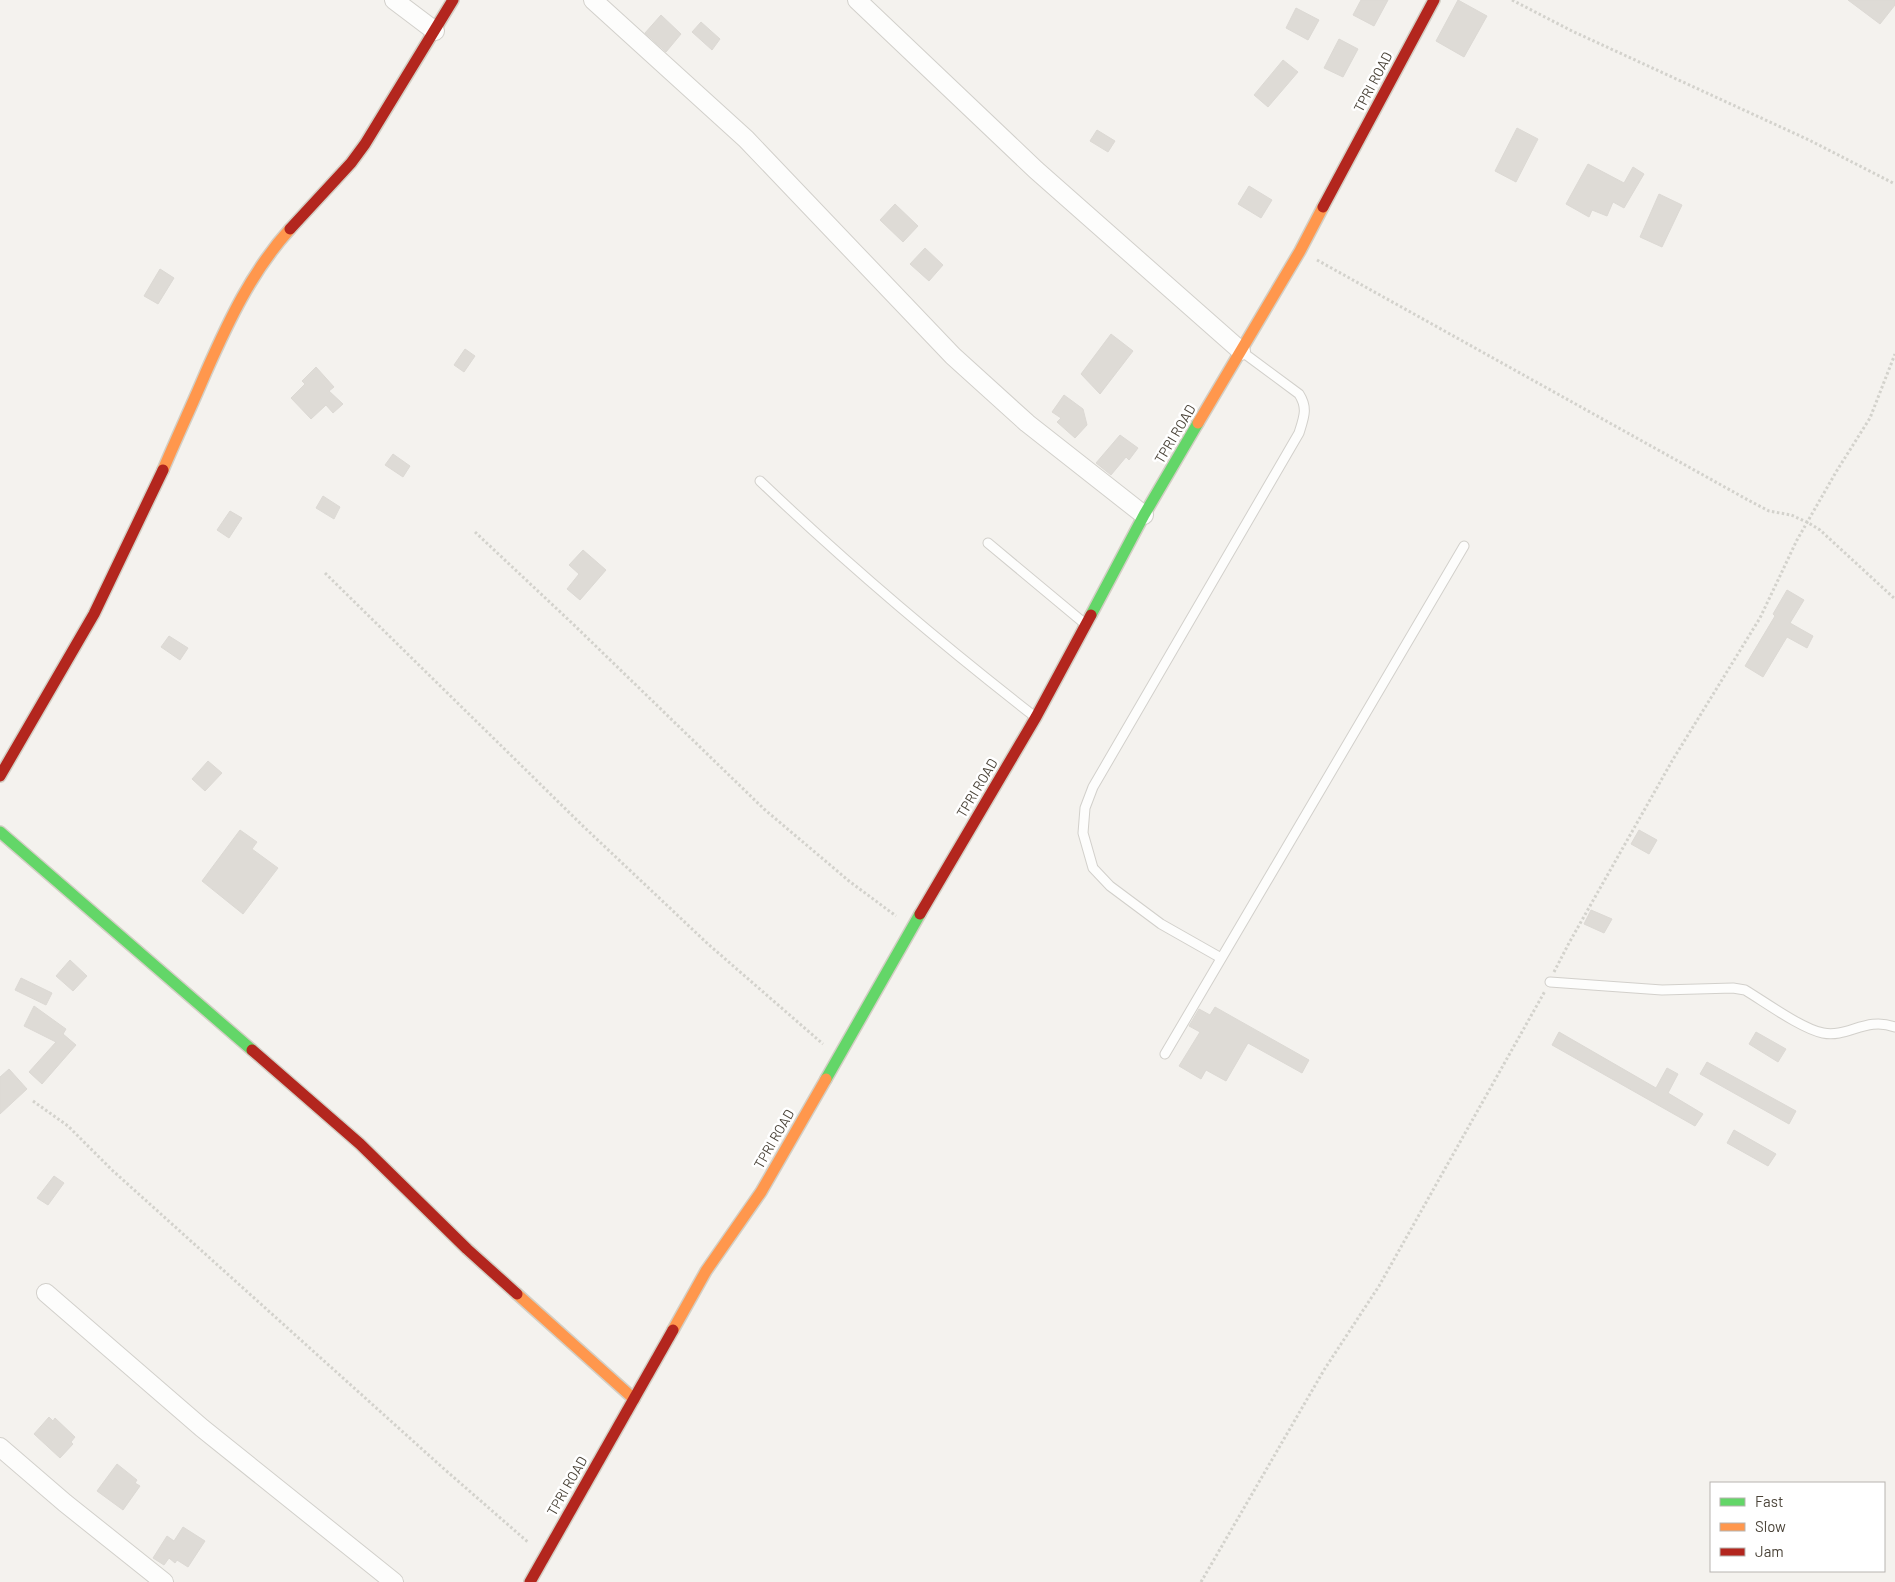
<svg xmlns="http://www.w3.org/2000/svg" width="1895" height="1582" font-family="Barlow,sans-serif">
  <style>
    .building { fill: #dedbd6; stroke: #dcd9d4 }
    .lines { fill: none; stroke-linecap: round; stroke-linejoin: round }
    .lane-casing { stroke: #d2d0cb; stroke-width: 11 }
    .street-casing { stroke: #d2d0cb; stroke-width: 20 }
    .fast-casing { stroke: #d3cfc5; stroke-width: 14 }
    .slow-casing { stroke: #d3cfc5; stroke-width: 14 }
    .jam-casing { stroke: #d3cfc5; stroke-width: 14 }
    .path { stroke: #d3d2cc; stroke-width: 3; stroke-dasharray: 2.5 2.5; stroke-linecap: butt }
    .lane { stroke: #fdfdfc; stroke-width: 9 }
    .street { stroke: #fdfdfc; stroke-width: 18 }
    .fast { stroke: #63d668; stroke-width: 11 }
    .slow { stroke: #ff974d; stroke-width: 11 }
    .jam { stroke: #b3261e; stroke-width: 11 }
    .labels { text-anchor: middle; stroke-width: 5; stroke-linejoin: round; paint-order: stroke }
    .street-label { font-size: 14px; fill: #4b4439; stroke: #fff }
  </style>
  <rect width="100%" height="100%" fill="#f4f2ee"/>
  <!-- building -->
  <g class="building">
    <path d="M1361,0H1388L1374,26L1353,15Z"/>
    <path d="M1458,0L1487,16L1464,57L1436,41Z"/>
    <path d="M1848,0H1895V5L1880,24Z"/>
    <path d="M1296,8L1319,20L1308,40L1286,28Z"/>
    <path d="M661,15L681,34L666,52L645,33Z"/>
    <path d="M701,22L720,39L712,50L692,32Z"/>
    <path d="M1339,39L1358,49L1343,77L1324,68Z"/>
    <path d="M1283,60L1298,72L1268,107L1254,95Z"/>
    <path d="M1517,128L1538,139L1516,182L1495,171Z"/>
    <path d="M1097,130L1115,141L1108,152L1090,141Z"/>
    <path d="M1588,164L1624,183L1633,167L1644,174L1624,208L1613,202L1607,216L1592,210L1589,217L1566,204Z"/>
    <path d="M1249,186L1272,200L1261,218L1238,204Z"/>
    <path d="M1659,194L1682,205L1662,247L1640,237Z"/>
    <path d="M895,204L918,226L903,242L880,220Z"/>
    <path d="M925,248L943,265L929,281L910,264Z"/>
    <path d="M160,269L174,278L158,304L144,296Z"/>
    <path d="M1111,334L1133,351L1100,394L1081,374Z"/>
    <path d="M465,349L475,356L464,372L454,365Z"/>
    <path d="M316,367L334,387L329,391L343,404L333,413L326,405L311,419L291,398L305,384L302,381Z"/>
    <path d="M1064,395L1083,409L1087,425L1075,438L1057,422L1061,418L1052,412Z"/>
    <path d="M1120,435L1138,448L1129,460L1126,457L1111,475L1096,463Z"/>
    <path d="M393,454L410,466L403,477L385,465Z"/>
    <path d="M323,496L340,507L334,519L316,508Z"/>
    <path d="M230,511L242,518L229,538L217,530Z"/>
    <path d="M583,550L606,570L580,600L567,589L579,574L569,565Z"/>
    <path d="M1787,590L1804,600L1790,623L1813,636L1807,648L1787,637L1763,677L1745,666L1775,616L1773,614Z"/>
    <path d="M169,636L188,648L180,660L161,647Z"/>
    <path d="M208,761L222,773L205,791L192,779Z"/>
    <path d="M240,830L257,842L252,849L278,868L243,914L202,881Z"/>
    <path d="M1639,830L1657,840L1649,854L1631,844Z"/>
    <path d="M1591,910L1612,919L1604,933L1584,924Z"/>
    <path d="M70,960L87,976L73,991L56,976Z"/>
    <path d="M21,978L52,993L46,1005L15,990Z"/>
    <path d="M34,1006L66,1029L63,1034L76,1045L42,1084L29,1072L56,1042L24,1026Z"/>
    <path d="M1215,1007L1309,1060L1302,1073L1248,1043L1226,1081L1206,1070L1201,1079L1179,1066L1200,1032L1189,1026L1199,1009L1210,1015Z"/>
    <path d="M1559,1032L1656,1088L1667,1068L1678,1074L1668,1093L1703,1114L1695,1126L1552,1045Z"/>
    <path d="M1756,1032L1786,1049L1778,1062L1749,1044Z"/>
    <path d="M1707,1062L1796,1111L1789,1124L1700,1074Z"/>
    <path d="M9,1069L27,1089L0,1114V1077Z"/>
    <path d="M1734,1130L1776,1154L1768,1166L1727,1143Z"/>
    <path d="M54,1176L64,1183L48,1205L37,1198Z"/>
    <path d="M49,1417L53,1421L55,1418L75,1437L71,1442L73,1444L60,1458L34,1434Z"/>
    <path d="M117,1464L137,1480L135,1483L140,1486L123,1510L97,1491Z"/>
    <path d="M183,1527L205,1541L188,1567L177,1560L175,1563L169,1558L164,1565L153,1558L167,1536L174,1541Z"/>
  </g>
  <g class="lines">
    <defs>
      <g id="lane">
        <path d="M760,481C847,564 939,642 1034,716"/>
        <path d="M988,543L1084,623"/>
        <path d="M1221,958L1161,924L1110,886L1093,868L1083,833L1085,808L1093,787L1299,433C1304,417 1308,408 1299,394L1241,351"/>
        <path d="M1550,982L1662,990L1733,988L1745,990C1765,1002 1802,1029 1823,1033C1848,1038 1866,1016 1895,1027"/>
        <path d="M1165,1054L1464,546"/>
      </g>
      <g id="street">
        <path d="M394,0L435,31"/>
        <path d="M593,0L746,139L953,356L1027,423L1144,515"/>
        <path d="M857,0L1036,170L1241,351"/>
        <path d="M46,1293L202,1428L394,1582"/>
        <path d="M0,1447L65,1503L164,1582"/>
      </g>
      <g id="fast">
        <path d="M1091,615L1144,515L1198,423"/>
        <path d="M0,832L252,1050"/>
        <path d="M826,1079L920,914"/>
      </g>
      <g id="slow">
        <path d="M1198,423L1300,251L1323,207"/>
        <path d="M163,470C177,437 192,405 206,372C229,320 252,271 290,229"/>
        <path d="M517,1294L634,1399"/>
        <path d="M673,1330L706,1271L761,1192L826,1079"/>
      </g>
      <g id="jam">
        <path d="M1323,207L1434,0"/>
        <path d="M290,229L351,163L365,144L453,0"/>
        <path d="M0,776L94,614L163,470"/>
        <path d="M920,914L1036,717L1091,615"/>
        <path d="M252,1050L360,1144L467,1249L517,1294"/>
        <path d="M530,1582L673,1330"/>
      </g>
    </defs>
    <!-- lane casing -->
    <use href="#lane" class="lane-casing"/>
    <!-- street casing -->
    <use href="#street" class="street-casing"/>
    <!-- fast casing -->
    <use href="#fast" class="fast-casing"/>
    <!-- slow casing -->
    <use href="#slow" class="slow-casing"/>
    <!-- jam casing -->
    <use href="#jam" class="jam-casing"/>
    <!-- path -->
    <g class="path">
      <path d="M1512,0L1572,31L1809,140L1895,184"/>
      <path d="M1317,260L1748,500L1769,511L1791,515L1807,522L1820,530L1895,599"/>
      <path d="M475,532L573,624L764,809L849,881L896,916"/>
      <path d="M325,573L584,827L708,944L823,1044"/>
      <path d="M1554,972L1569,943L1672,761L1760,618L1797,540L1836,472L1870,418L1895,354"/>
      <path d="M33,1101L68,1126L112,1170L443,1468L529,1543"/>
      <path d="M1201,1582L1324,1370L1379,1286L1545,991"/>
    </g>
    <!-- lane -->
    <use href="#lane" class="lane"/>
    <!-- street -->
    <use href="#street" class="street"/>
    <!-- fast -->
    <use href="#fast" class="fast"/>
    <!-- slow -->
    <use href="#slow" class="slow"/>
    <!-- jam -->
    <use href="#jam" class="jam"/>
  </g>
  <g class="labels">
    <!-- street labels -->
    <g class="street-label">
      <text transform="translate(1373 82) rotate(-62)" y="5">TPRI ROAD</text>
      <text transform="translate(1175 434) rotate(-59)" y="5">TPRI ROAD</text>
      <text transform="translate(977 788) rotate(-59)" y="5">TPRI ROAD</text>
      <text transform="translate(774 1139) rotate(-60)" y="5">TPRI ROAD</text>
      <text transform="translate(567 1486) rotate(-60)" y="5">TPRI ROAD</text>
    </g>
  </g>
  <!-- legend -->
  <rect x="1710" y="1482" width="175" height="90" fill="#ffffff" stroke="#b7b4b0"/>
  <rect x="1720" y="1498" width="25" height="8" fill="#63d668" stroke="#b7b4b0"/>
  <text x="1755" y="1507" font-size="15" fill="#4b4439">Fast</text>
  <rect x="1720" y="1523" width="25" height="8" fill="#ff974d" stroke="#b7b4b0"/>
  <text x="1755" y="1532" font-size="15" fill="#4b4439">Slow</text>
  <rect x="1720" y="1548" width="25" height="8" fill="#b3261e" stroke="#b7b4b0"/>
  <text x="1755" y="1557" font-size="15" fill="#4b4439">Jam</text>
</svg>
